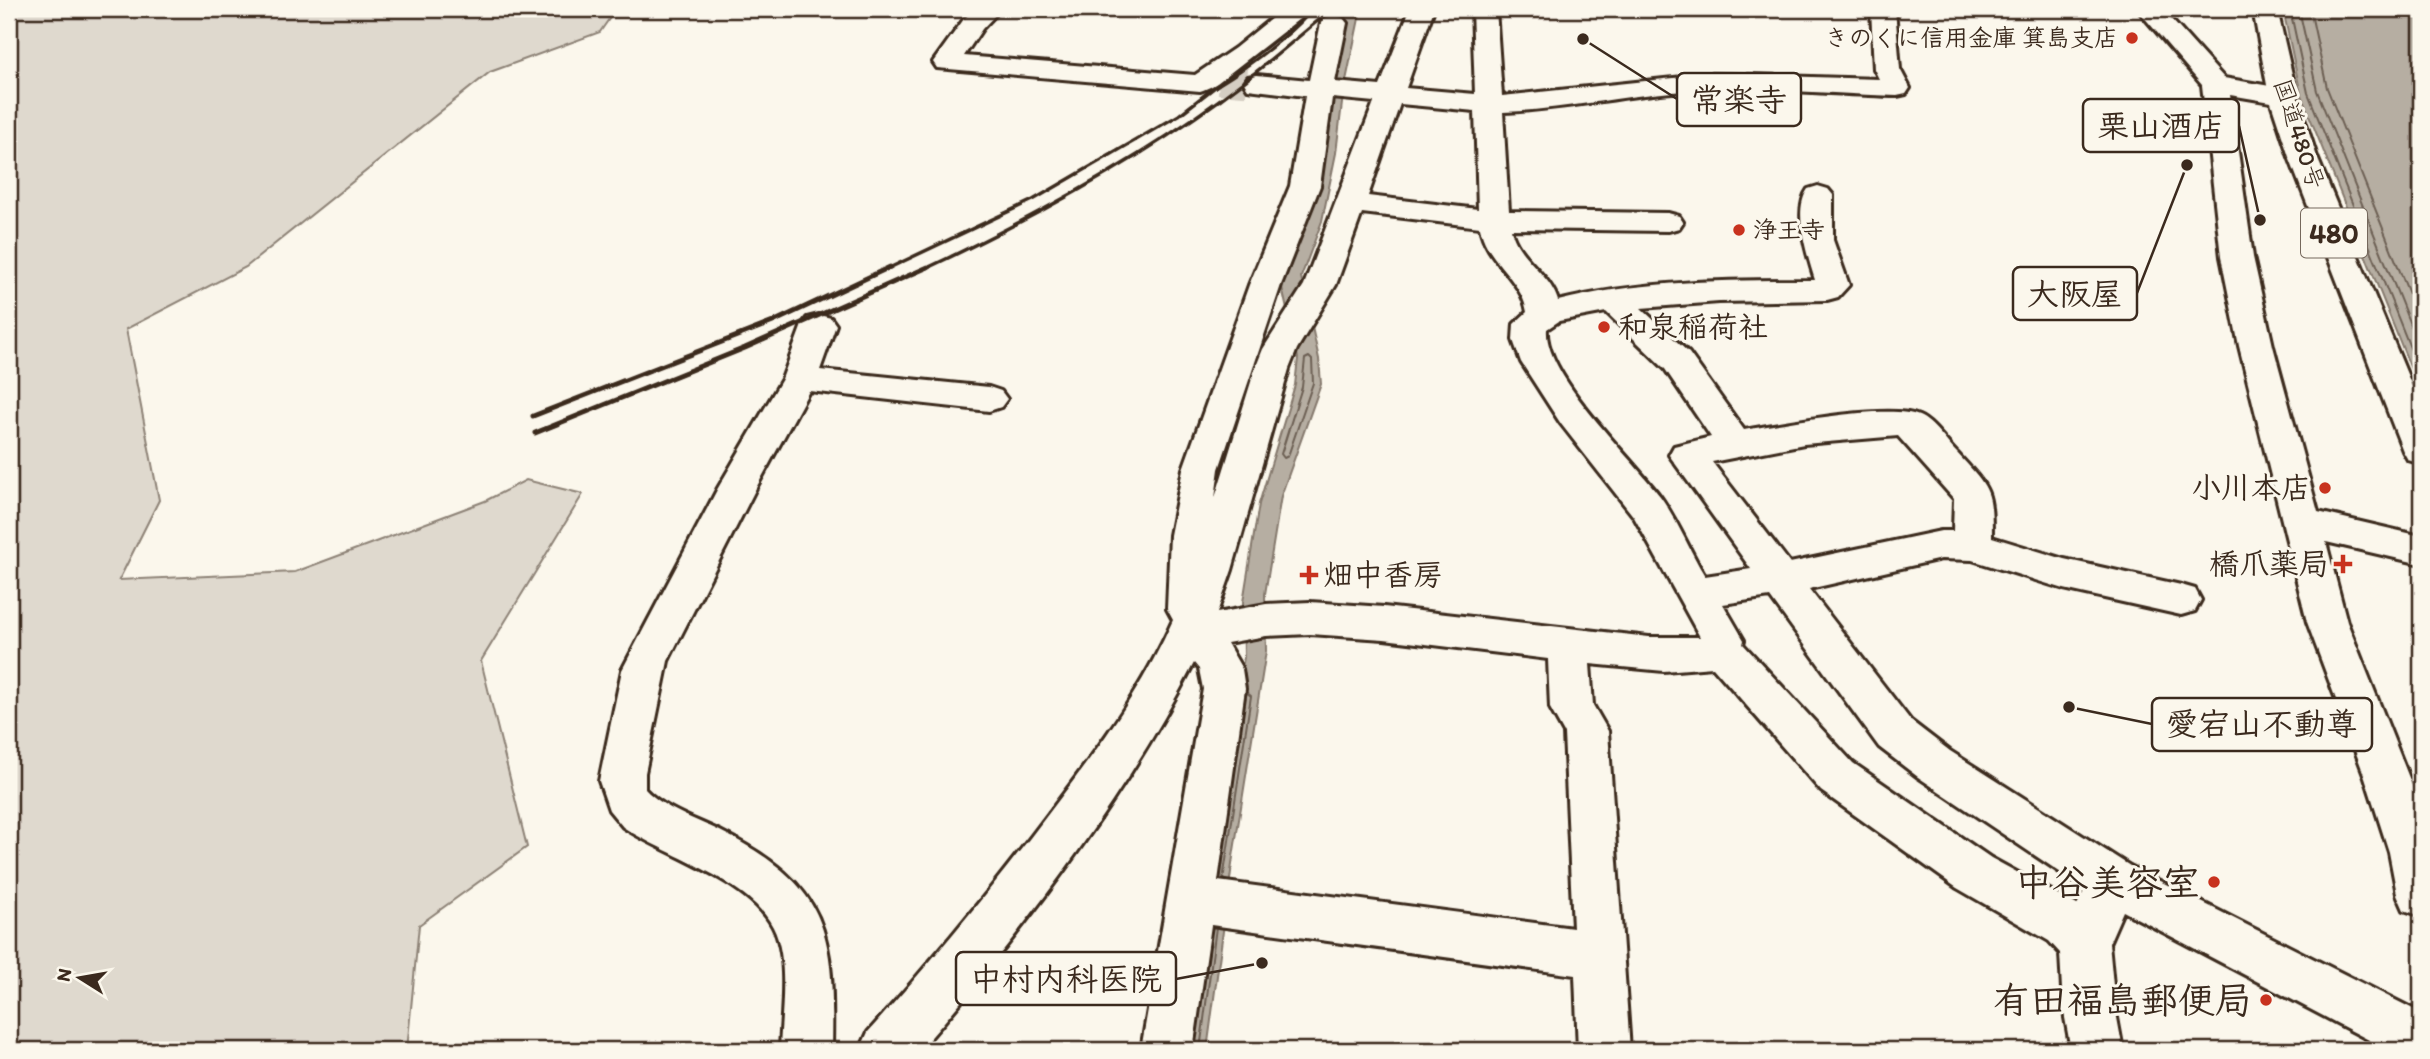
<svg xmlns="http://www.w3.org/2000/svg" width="2430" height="1059" font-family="Itim,'Klee One',sans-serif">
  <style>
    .green { fill: #dfd9ce; stroke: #8d8276; stroke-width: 2 }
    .water { fill: #b6aea2; stroke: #85796d; stroke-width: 2 }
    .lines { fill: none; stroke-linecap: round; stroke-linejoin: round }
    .shore { stroke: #6c5f53; stroke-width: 2 }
    .minor-tunnel { stroke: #d5cec3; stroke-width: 28; stroke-dasharray: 28 14; stroke-linecap: butt }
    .minor-casing { stroke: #3b2a1e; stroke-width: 6 }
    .highway-casing { stroke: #3b2a1e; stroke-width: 6 }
    .minor { fill: #fbf7ec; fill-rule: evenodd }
    .highway { fill: #fbf7ec; fill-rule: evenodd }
    .rail-far1 { stroke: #3b2a1e; stroke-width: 3.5 }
    .rail { stroke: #3b2a1e; stroke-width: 5 }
    .poi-dot { fill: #c8321e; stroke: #fbf7ec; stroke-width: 2.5 }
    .labels { text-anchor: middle; stroke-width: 6; stroke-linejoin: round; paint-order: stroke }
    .far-poi-label { font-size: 24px; font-weight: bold; fill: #3b2a1e; stroke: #fbf7ec; text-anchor: end }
    .far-street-label { font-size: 24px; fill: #3b2a1e; stroke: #fbf7ec }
    .shield { fill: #fbf7ec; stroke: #75685c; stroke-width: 2 }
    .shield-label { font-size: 28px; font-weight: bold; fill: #3b2a1e }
    .poi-label { font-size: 30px; font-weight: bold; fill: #3b2a1e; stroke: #fbf7ec; text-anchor: start }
    .near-poi-label { font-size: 37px; font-weight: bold; fill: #3b2a1e; stroke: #fbf7ec; text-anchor: end }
    .leader { fill: none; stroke: #3b2a1e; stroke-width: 2.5 }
    .callout-dot { fill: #3b2a1e; stroke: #fbf7ec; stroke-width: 2.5 }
    .callout { fill: #fbf7ec; stroke: #3b2a1e; stroke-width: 2.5 }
    .callout-label { font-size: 32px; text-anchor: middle; font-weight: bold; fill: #3b2a1e }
  </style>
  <rect width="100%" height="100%" fill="#fbf7ec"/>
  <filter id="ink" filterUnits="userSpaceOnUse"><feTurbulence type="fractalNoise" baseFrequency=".0143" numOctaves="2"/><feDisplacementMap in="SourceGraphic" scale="14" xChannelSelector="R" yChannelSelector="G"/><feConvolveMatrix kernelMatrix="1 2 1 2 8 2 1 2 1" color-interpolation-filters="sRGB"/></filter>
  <g filter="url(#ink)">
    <!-- green -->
    <path class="green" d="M9,9H616L600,32L490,72L246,267L126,329L159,500L119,580L295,572L485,501L526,480L583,494L481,661L527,847L419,925L407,1050H9Z"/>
    <!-- water -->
    <g class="water">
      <path d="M1347,9H1361L1343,95L1336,153L1322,221L1301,277L1319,359L1321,384L1281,496L1265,594L1266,651L1233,857L1207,1050H1177L1211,840L1244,657L1243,602L1259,504L1295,385L1298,358L1279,274L1326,102Z"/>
      <path d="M2283,9H2421V394L2301,95Z"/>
    </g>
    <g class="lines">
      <!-- shore -->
      <g class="shore">
        <path d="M2290,9L2308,93L2421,375"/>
        <path d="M2299,9L2317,91L2421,352"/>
        <path d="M2310,9L2327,88L2421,324"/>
        <path d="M1309,357L1312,360L1313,383L1288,456L1284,458L1281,454L1302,387L1305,359Z"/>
        <path d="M1223,880L1251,696L1246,692"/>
        <path d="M1200,1050L1216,927"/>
      </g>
      <!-- minor-tunnel -->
      <path class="minor-tunnel" d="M1219,80L1257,83"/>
      <defs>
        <g id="minor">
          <path d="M975,9H1001L982,29L964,56L1195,75L1235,48L1283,9H1310C1297,29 1223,85 1200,91L937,68L933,62L964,19Z"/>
          <path d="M1410,9H1434L1406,88L1475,94L1472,9H1496L1502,96L1712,74L1879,79L1874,69L1871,9H1895L1900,69L1910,88L1906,94L1897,96C1823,94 1746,85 1672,92C1616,97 1560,110 1503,112L1509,211L1668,213L1679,216L1683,222L1679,228L1668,231L1511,229C1517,258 1550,273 1558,301C1640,280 1731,280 1815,280C1808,257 1792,211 1808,189L1818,186L1828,189L1833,195V240L1849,285L1838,297L1827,300L1719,302L1641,308L1689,353L1744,430C1780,424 1889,403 1919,416C1933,422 1946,442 1957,453C1990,489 1992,489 1992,537L2064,559L2181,585L2195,589L2201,600L2195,611L2181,615L2064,589L1972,560L1941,559L1809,589L1911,721L1950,751L2130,866L2421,1013V1050H2388L2123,911L2109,943L2115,1007L2123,1050H2071L2063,1007L2060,953L2049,941L1957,888L1821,791L1713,667L1664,671L1590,664L1593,705L1608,731L1630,1050H1578L1575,975L1211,925L1193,1050H1141L1203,689L1199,669L1194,663C1124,799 1020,935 920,1050H860L868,1032C933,960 994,886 1052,809C1097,750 1143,688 1173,620L1167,609L1170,535L1183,469L1249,285L1290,186L1305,96L1248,89L1244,83L1248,77L1257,75L1309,80L1321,23L1325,18L1334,15L1343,18L1347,23L1335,82L1380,86ZM1332,98L1374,102L1304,285L1263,349L1255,369L1215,498L1219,469L1281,285L1320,186ZM1400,104L1475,111L1478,209L1368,196ZM1362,213L1480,227C1486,261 1522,279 1527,312L1514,324L1513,340L1521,362L1561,424L1634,517L1700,637H1649L1384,607L1310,602L1266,604L1217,613L1232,570L1289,369L1297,349L1336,285ZM1606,312L1665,369L1711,437L1674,446L1669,455L1751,569L1705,576C1689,550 1678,521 1660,496C1632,458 1543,374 1547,329L1559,321ZM1898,436L1954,499L1953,531H1941L1790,563L1712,462L1804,444ZM1770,597L1879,747L1918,777L2085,889L2077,905L1991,858L1853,763L1743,644L1744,640L1723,604ZM1310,634L1384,639L1548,659L1550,708L1564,733L1573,928L1218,881L1245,689L1242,669L1227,643L1266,636Z"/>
          <path d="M2137,9H2162L2224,78L2293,90L2297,96L2293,102L2283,104L2230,95L2253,257L2273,346L2318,512L2421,536V564L2326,542L2347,622L2421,808V916L2404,910L2397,894L2389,852L2365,777L2307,622L2239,346L2221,257L2202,85Z"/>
          <path d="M819,315L831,318L836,325L820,370L989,387L1001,391L1007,399L1001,407L989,411L809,391L756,488L668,661L645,773V789C664,809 695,819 720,831C831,887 834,933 832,1050H780C781,1015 790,960 773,927C749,880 665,855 623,827L609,810L599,781L622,670L718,488L782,379L802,325L807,318Z"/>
        </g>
        <path id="highway" d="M2253,9H2277L2297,96L2317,157L2421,408V464L2408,460L2403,451L2289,157L2269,96Z"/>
      </defs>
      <!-- minor casing -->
      <use href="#minor" class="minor-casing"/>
      <!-- highway casing -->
      <use href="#highway" class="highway-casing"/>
      <!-- minor -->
      <use href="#minor" class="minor"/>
      <!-- highway -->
      <use href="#highway" class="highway"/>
      <!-- rail-far1 -->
      <g class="rail-far1">
        <path d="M887,269L1033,200L1179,115L1315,9"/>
        <path d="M925,269C1036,217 1148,156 1246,80C1275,57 1303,33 1332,9"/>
      </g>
      <!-- rail -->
      <g class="rail">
        <path d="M533,416L773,322L890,267"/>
        <path d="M535,433L745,348L928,267"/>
      </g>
    </g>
  </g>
  <!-- markers -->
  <g class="poi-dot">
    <circle cx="2132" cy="38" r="7"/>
    <circle cx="1739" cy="230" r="7"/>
    <circle cx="1604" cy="327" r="7"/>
    <circle cx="2325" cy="488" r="7"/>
    <path d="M2339.5 553.5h7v7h7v7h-7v7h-7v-7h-7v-7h7z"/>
    <path d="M1305.5 564.5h7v7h7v7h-7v7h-7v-7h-7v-7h7z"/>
    <circle cx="2214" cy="882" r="7"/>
    <circle cx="2266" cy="1000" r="7"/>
  </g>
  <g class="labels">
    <!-- far-poi labels -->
    <g class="far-poi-label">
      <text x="2118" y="46">きのくに信用金庫 箕島支店</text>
      <text x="1753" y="238" text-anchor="start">浄王寺</text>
    </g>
    <!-- far-street labels -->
    <g class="far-street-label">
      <text transform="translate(2299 134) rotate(72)" y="8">国道480号</text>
    </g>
    <!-- shield labels -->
    <rect class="shield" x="2301" y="208.5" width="66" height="49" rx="5"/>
    <g class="shield-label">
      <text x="2334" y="243">480</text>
    </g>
    <!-- poi labels -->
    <g class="poi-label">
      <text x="1618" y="337">和泉稲荷社</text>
      <text x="2311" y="498" text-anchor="end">小川本店</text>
      <text x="2329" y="574" text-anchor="end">橋爪薬局</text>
      <text x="1323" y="585">畑中香房</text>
    </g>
    <!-- near-poi labels -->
    <g class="near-poi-label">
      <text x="2200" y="895">中谷美容室</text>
      <text x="2252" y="1013">有田福島郵便局</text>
    </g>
  </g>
  <!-- callouts -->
  <path class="leader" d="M1583 39L1677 99M2260 220L2239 126M2187 165L2137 293M2069 707L2152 724M1262 963L1176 979"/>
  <g class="callout-dot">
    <circle cx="1583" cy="39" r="7"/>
    <circle cx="2260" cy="220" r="7"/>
    <circle cx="2187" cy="165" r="7"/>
    <circle cx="2069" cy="707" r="7"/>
    <circle cx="1262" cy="963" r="7"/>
  </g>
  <g class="callout">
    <rect x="1677" y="73" width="124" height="53" rx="7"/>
    <rect x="2083" y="99" width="156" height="53" rx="7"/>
    <rect x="2013" y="267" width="124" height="53" rx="7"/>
    <rect x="2152" y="698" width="220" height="53" rx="7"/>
    <rect x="956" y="952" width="220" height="53" rx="7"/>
  </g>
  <g class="callout-label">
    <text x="1739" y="111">常楽寺</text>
    <text x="2161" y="137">栗山酒店</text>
    <text x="2075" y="305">大阪屋</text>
    <text x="2262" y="735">愛宕山不動尊</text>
    <text x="1066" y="990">中村内科医院</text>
  </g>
  <!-- margin -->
  <rect width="2430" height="1059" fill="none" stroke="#fbf7ec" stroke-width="35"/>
  <rect x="18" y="18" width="2395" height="1024" fill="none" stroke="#3b2a1e" stroke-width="2.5" filter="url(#ink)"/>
  <!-- north arrow -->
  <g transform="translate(80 978) rotate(281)" stroke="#fbf7ec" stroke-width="5" paint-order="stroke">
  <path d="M0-5L12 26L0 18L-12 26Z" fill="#3b2a1e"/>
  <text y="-10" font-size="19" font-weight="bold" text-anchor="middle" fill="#3b2a1e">N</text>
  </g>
</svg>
